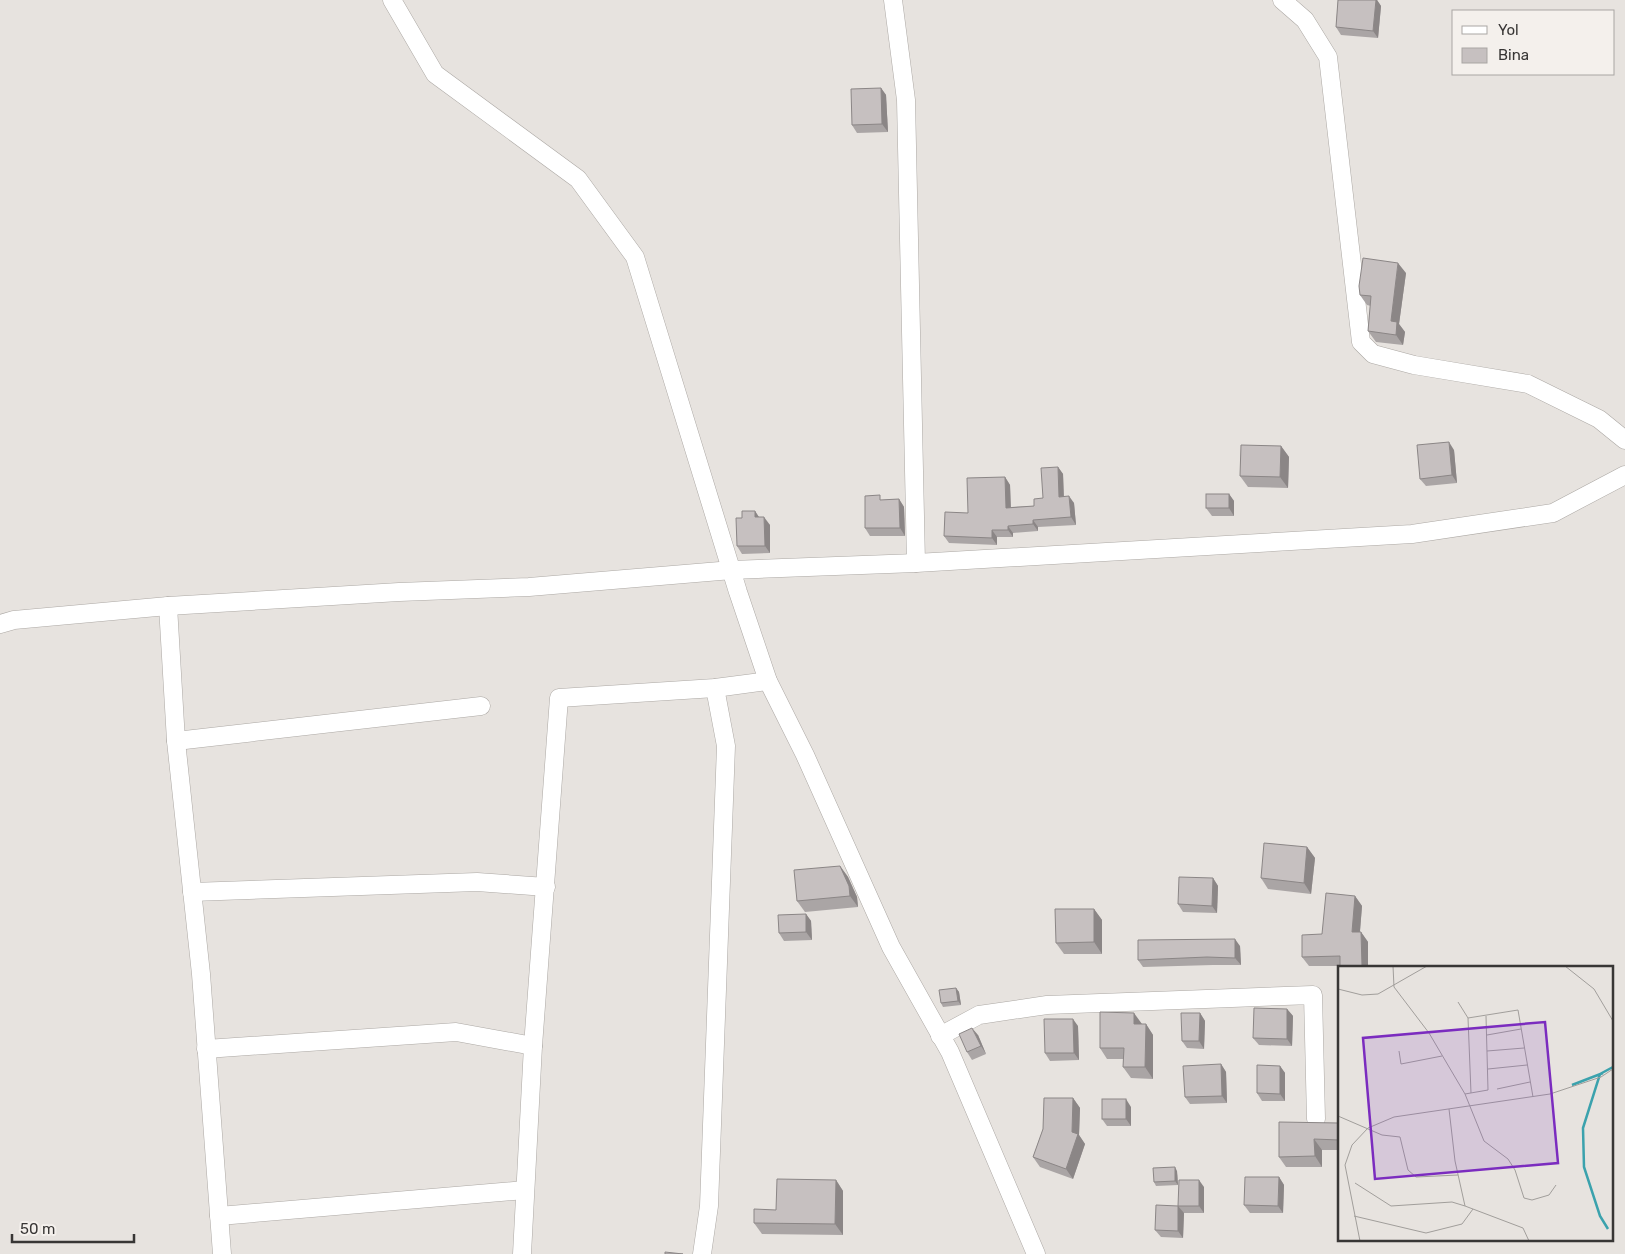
<svg xmlns="http://www.w3.org/2000/svg" width="1625" height="1254" font-family="Rubik,sans-serif">
  <style>
    .lines { fill: none; stroke-linecap: round; stroke-linejoin: round }
    .street-casing { stroke: #aca8a4; stroke-width: 19 }
    .street { stroke: #fff; stroke-width: 18 }
    .wall { fill: #aaa5a5 }
    .shaded-wall { fill: #8b8686 }
    .building { fill: #c6c0c0; stroke: #8b8686 }
    .inset-river { fill: none; stroke: #3ba2ad; stroke-width: 2.5 }
    .inset-road { fill: none; stroke: #a19e9b; stroke-width: 1 }
    .view { fill: #7b2cbf; fill-opacity: 0.15; stroke: #7b2cbf; stroke-width: 2.5 }
    .inset-edge { fill: none; stroke: #383635; stroke-width: 2.5 }
  </style>
  <rect width="100%" height="100%" fill="#e7e3df"/>
  <g class="lines">
    <defs>
      <g id="street">
        <path d="M392,0L435,74L578,179L635,257L738,592L768,681L805,755L891,947L950,1052L1036,1254"/>
        <path d="M893,0L906,100L916,563"/>
        <path d="M1282,0L1305,20L1328,57L1361,342L1373,354L1414,365L1528,384L1599,419L1625,440"/>
        <path d="M168,606L176,741L201,974L222,1254"/>
        <path d="M0,624L14,620L168,606L399,592L529,587L732,570L916,563L1412,534L1553,513L1625,475"/>
        <path d="M176,741L481,706"/>
        <path d="M192,892L477,882L546,887"/>
        <path d="M940,1036L979,1015L1047,1005L1313,995L1316,1119"/>
        <path d="M206,1049L456,1032L533,1046"/>
        <path d="M219,1216L525,1190"/>
        <path d="M522,1254L533,1046L559,698L715,688L768,681"/>
        <path d="M702,1254L709,1206L726,746L715,688"/>
      </g>
    </defs>
    <!-- street casing -->
    <use href="#street" class="street-casing"/>
    <!-- street -->
    <use href="#street" class="street"/>
  </g>
  <!-- wall -->
  <g class="wall">
    <path d="M1338,0H1377L1381,6L1378,38L1341,35L1336,27Z"/>
    <path d="M881,88L886,95L888,132L857,133L852,125Z"/>
    <path d="M1406,273L1399,324L1405,332L1403,345L1376,342L1368,331L1371,306L1367,305L1360,295Z"/>
    <path d="M1281,446L1289,457L1288,488L1248,487L1240,476Z"/>
    <path d="M1454,450L1457,483L1426,486L1420,479Z"/>
    <path d="M1058,467L1063,474L1064,497L1074,503L1076,525L1038,527V531L1013,533V537H997V545L949,543L944,536L1005,477L1010,485L1011,507L1034,506L1043,498Z"/>
    <path d="M1229,494L1234,501V516H1212L1206,508Z"/>
    <path d="M899,499L904,507L905,536H870L865,528L883,500Z"/>
    <path d="M755,511L759,517L770,525V553L742,554L737,546L742,518Z"/>
    <path d="M1307,847L1315,858L1311,894L1268,889L1261,878Z"/>
    <path d="M840,866L848,877L857,897L858,907L805,912L797,901Z"/>
    <path d="M1213,878L1218,886L1217,913L1183,912L1178,904Z"/>
    <path d="M1355,896L1362,906L1360,932H1361L1368,942V968H1341L1340,966H1309L1302,957Z"/>
    <path d="M1094,909L1102,920V954H1064L1056,943Z"/>
    <path d="M806,914L811,921L812,940L784,941L779,933Z"/>
    <path d="M1240,946L1241,965H1213L1143,967L1138,960Z"/>
    <path d="M956,988L959,992L961,1005L943,1007L941,1003Z"/>
    <path d="M1287,1009L1293,1016L1292,1046L1259,1045L1253,1038Z"/>
    <path d="M1200,1013L1205,1021L1204,1049L1187,1048L1182,1041Z"/>
    <path d="M1146,1024L1153,1035V1079L1131,1078L1123,1067L1124,1059H1107L1100,1048Z"/>
    <path d="M1078,1026L1079,1060L1050,1061L1045,1053Z"/>
    <path d="M978,1035L986,1054L972,1060L967,1052Z"/>
    <path d="M1221,1064L1226,1072L1227,1103L1190,1104L1185,1097Z"/>
    <path d="M1280,1066L1285,1073V1101H1262L1257,1093Z"/>
    <path d="M1073,1098L1080,1108L1079,1135L1085,1144L1073,1179L1040,1167L1033,1157L1043,1129Z"/>
    <path d="M1131,1107V1126H1107L1102,1119Z"/>
    <path d="M1339,1123V1150H1322V1167H1286L1279,1157Z"/>
    <path d="M1177,1171L1178,1185L1156,1186L1154,1182Z"/>
    <path d="M1279,1177L1284,1185L1283,1213H1250L1244,1205Z"/>
    <path d="M836,1180L843,1191V1235L762,1234L754,1223Z"/>
    <path d="M1204,1187V1213H1184L1183,1238L1161,1237L1155,1230L1178,1206Z"/>
  </g>
  <!-- shaded-wall -->
  <g class="shaded-wall">
    <path d="M1376,0H1377L1381,6L1378,38L1373,31Z"/>
    <path d="M881,88L886,95L888,132L882,124Z"/>
    <path d="M1398,263L1406,273L1399,324L1405,332L1403,345L1396,335L1391,321Z"/>
    <path d="M1449,442L1454,450L1457,483L1452,475Z"/>
    <path d="M1281,446L1289,457L1288,488L1280,477Z"/>
    <path d="M1058,467L1063,474L1064,504L1059,497Z"/>
    <path d="M1005,477L1010,485L1011,515L1006,508Z"/>
    <path d="M1229,494L1234,501V516L1229,508Z"/>
    <path d="M1069,496L1074,503L1076,525L1071,517Z"/>
    <path d="M899,499L904,507L905,536L900,528Z"/>
    <path d="M755,511L760,519L755,517Z"/>
    <path d="M764,517L770,525V553L765,546Z"/>
    <path d="M1033,520L1038,527V531L1033,524Z"/>
    <path d="M1008,526L1013,533V537L1008,530Z"/>
    <path d="M992,530L997,537V545L992,538Z"/>
    <path d="M1307,847L1315,858L1311,894L1304,883Z"/>
    <path d="M840,866L848,877L857,897L858,907L850,896Z"/>
    <path d="M1213,878L1218,886L1217,913L1212,906Z"/>
    <path d="M1355,896L1362,906L1359,942L1352,932Z"/>
    <path d="M1094,909L1102,920V954L1094,942Z"/>
    <path d="M806,914L811,921L812,940L806,932Z"/>
    <path d="M1361,932L1368,942V968H1363L1362,966Z"/>
    <path d="M1235,939L1240,946L1241,965L1235,958Z"/>
    <path d="M956,988L959,992L961,1005L958,1001Z"/>
    <path d="M1287,1009L1293,1016L1292,1046L1287,1039Z"/>
    <path d="M1134,1013L1142,1024H1134Z"/>
    <path d="M1200,1013L1205,1021L1204,1049L1199,1041Z"/>
    <path d="M1073,1019L1078,1026L1079,1060L1074,1053Z"/>
    <path d="M1146,1024L1153,1035V1079L1145,1067Z"/>
    <path d="M972,1028L978,1035L986,1054L981,1046Z"/>
    <path d="M1221,1064L1226,1072L1227,1103L1222,1096Z"/>
    <path d="M1280,1066L1285,1073V1101L1280,1094Z"/>
    <path d="M1073,1098L1080,1108L1079,1135L1085,1144L1073,1179L1066,1169L1072,1132Z"/>
    <path d="M1126,1099L1131,1107V1126L1126,1119Z"/>
    <path d="M1314,1139L1322,1150V1167L1315,1156Z"/>
    <path d="M1175,1167L1177,1171L1178,1185L1175,1181Z"/>
    <path d="M1279,1177L1284,1185L1283,1213L1278,1206Z"/>
    <path d="M836,1180L843,1191V1235L835,1224Z"/>
    <path d="M1199,1180L1204,1187V1213L1199,1206Z"/>
    <path d="M1178,1206L1184,1213L1183,1238L1178,1231Z"/>
  </g>
  <!-- building -->
  <g class="building">
    <path d="M1338,0H1376L1373,31L1336,27Z"/>
    <path d="M881,88L882,124L852,125L851,89Z"/>
    <path d="M1363,258L1398,263L1391,321L1397,322L1396,335L1368,331L1371,296L1360,295L1359,286Z"/>
    <path d="M1449,442L1452,475L1420,479L1417,445Z"/>
    <path d="M1241,445L1281,446L1280,477L1240,476Z"/>
    <path d="M1058,467L1059,497L1069,496L1071,517L1033,520V524L1008,526V530H992V538L944,536L945,512L968,513L967,478L1005,477L1006,508L1034,506V499L1043,498L1041,468Z"/>
    <rect x="1206" y="494" width="23" height="14"/>
    <path d="M880,495V500L899,499L900,528H865V496Z"/>
    <path d="M742,511H755V517H764L765,546H737L736,518H742Z"/>
    <path d="M1264,843L1307,847L1304,883L1261,878Z"/>
    <path d="M840,866L849,886L850,896L797,901L794,870Z"/>
    <path d="M1179,877L1213,878L1212,906L1178,904Z"/>
    <path d="M1326,893L1355,896L1352,932H1361L1362,966L1340,967V956L1302,957V935L1322,934Z"/>
    <path d="M1055,909H1094V942L1056,943Z"/>
    <path d="M806,914V932L779,933L778,915Z"/>
    <path d="M1235,939V958L1207,957L1138,960V940Z"/>
    <path d="M956,988L958,1001L941,1003L939,990Z"/>
    <path d="M1254,1008L1287,1009V1039L1253,1038Z"/>
    <path d="M1100,1012L1134,1013V1024H1146L1145,1067H1123L1124,1048H1100Z"/>
    <path d="M1181,1013H1200L1199,1041H1182Z"/>
    <path d="M1044,1019H1073L1074,1053H1045Z"/>
    <path d="M972,1028L981,1046L967,1052L959,1034Z"/>
    <path d="M1221,1064L1222,1096L1185,1097L1183,1066Z"/>
    <path d="M1257,1065L1280,1066V1094L1257,1093Z"/>
    <path d="M1044,1098H1073L1072,1132L1078,1134L1066,1169L1033,1157L1043,1129Z"/>
    <rect x="1102" y="1099" width="24" height="20"/>
    <path d="M1279,1122L1339,1123V1140L1314,1139L1315,1156L1279,1157Z"/>
    <path d="M1175,1167V1181L1154,1182L1153,1168Z"/>
    <path d="M1245,1177H1279L1278,1206L1244,1205Z"/>
    <path d="M777,1179L836,1180L835,1224L754,1223V1209L776,1210Z"/>
    <path d="M1179,1180H1199V1206H1178Z"/>
    <path d="M1156,1205L1178,1206V1231L1155,1230Z"/>
    <path d="M665,1252L683,1254H665Z"/>
  </g>
  <!-- overview -->
  <g transform="translate(1338 966)">
    <rect width="275" height="275" fill="#e7e3df"/>
    <path class="inset-river" d="M234,119L265,107M270,263L262,250L246,201L245,162L262,108L275,101"/>
    <path class="inset-road" d="M55,0L56,21L91,67L127,128L146,175L170,193L177,204L186,232L194,234L211,229L218,219M227,0L256,23L275,55M0,23L24,29L40,28L89,0M120,36L130,52L133,127M130,52L180,44L195,131M149,69L183,63M61,85L63,98L104,90M149,85L186,82M150,103L189,99M159,123L192,116M127,128L150,124L148,50M111,143L117,195L127,240M0,150L44,169L62,171L70,204L78,211L120,209M17,217L53,240L114,236L127,240L185,262L191,275M16,250L88,267L124,258L135,243M22,275L7,199L14,179L30,162L56,151L212,128L263,111L275,103"/>
    <path class="view" d="M207,56L220,197L37,213L25,72Z"/>
    <rect width="275" height="275" class="inset-edge"/>
  </g>
  <!-- legend -->
  <rect x="1452" y="10" width="162" height="65" fill="#f4f0ec" stroke="#a9a6a3"/>
  <rect x="1462" y="26" width="25" height="8" fill="#ffffff" stroke="#a9a6a3"/>
  <text x="1498" y="35" font-size="15" fill="#383635">Yol</text>
  <rect x="1462" y="48" width="25" height="15" fill="#c6c0c0" stroke="#a9a6a3"/>
  <text x="1498" y="60" font-size="15" fill="#383635">Bina</text>
  <!-- scale -->
  <path d="M12 1234v8h122v-8" fill="none" stroke="#383635" stroke-width="2.5"/>
  <text x="20" y="1234" font-size="15" fill="#383635" stroke="#f4f0ec" stroke-width="4" paint-order="stroke">50 m</text>
</svg>
